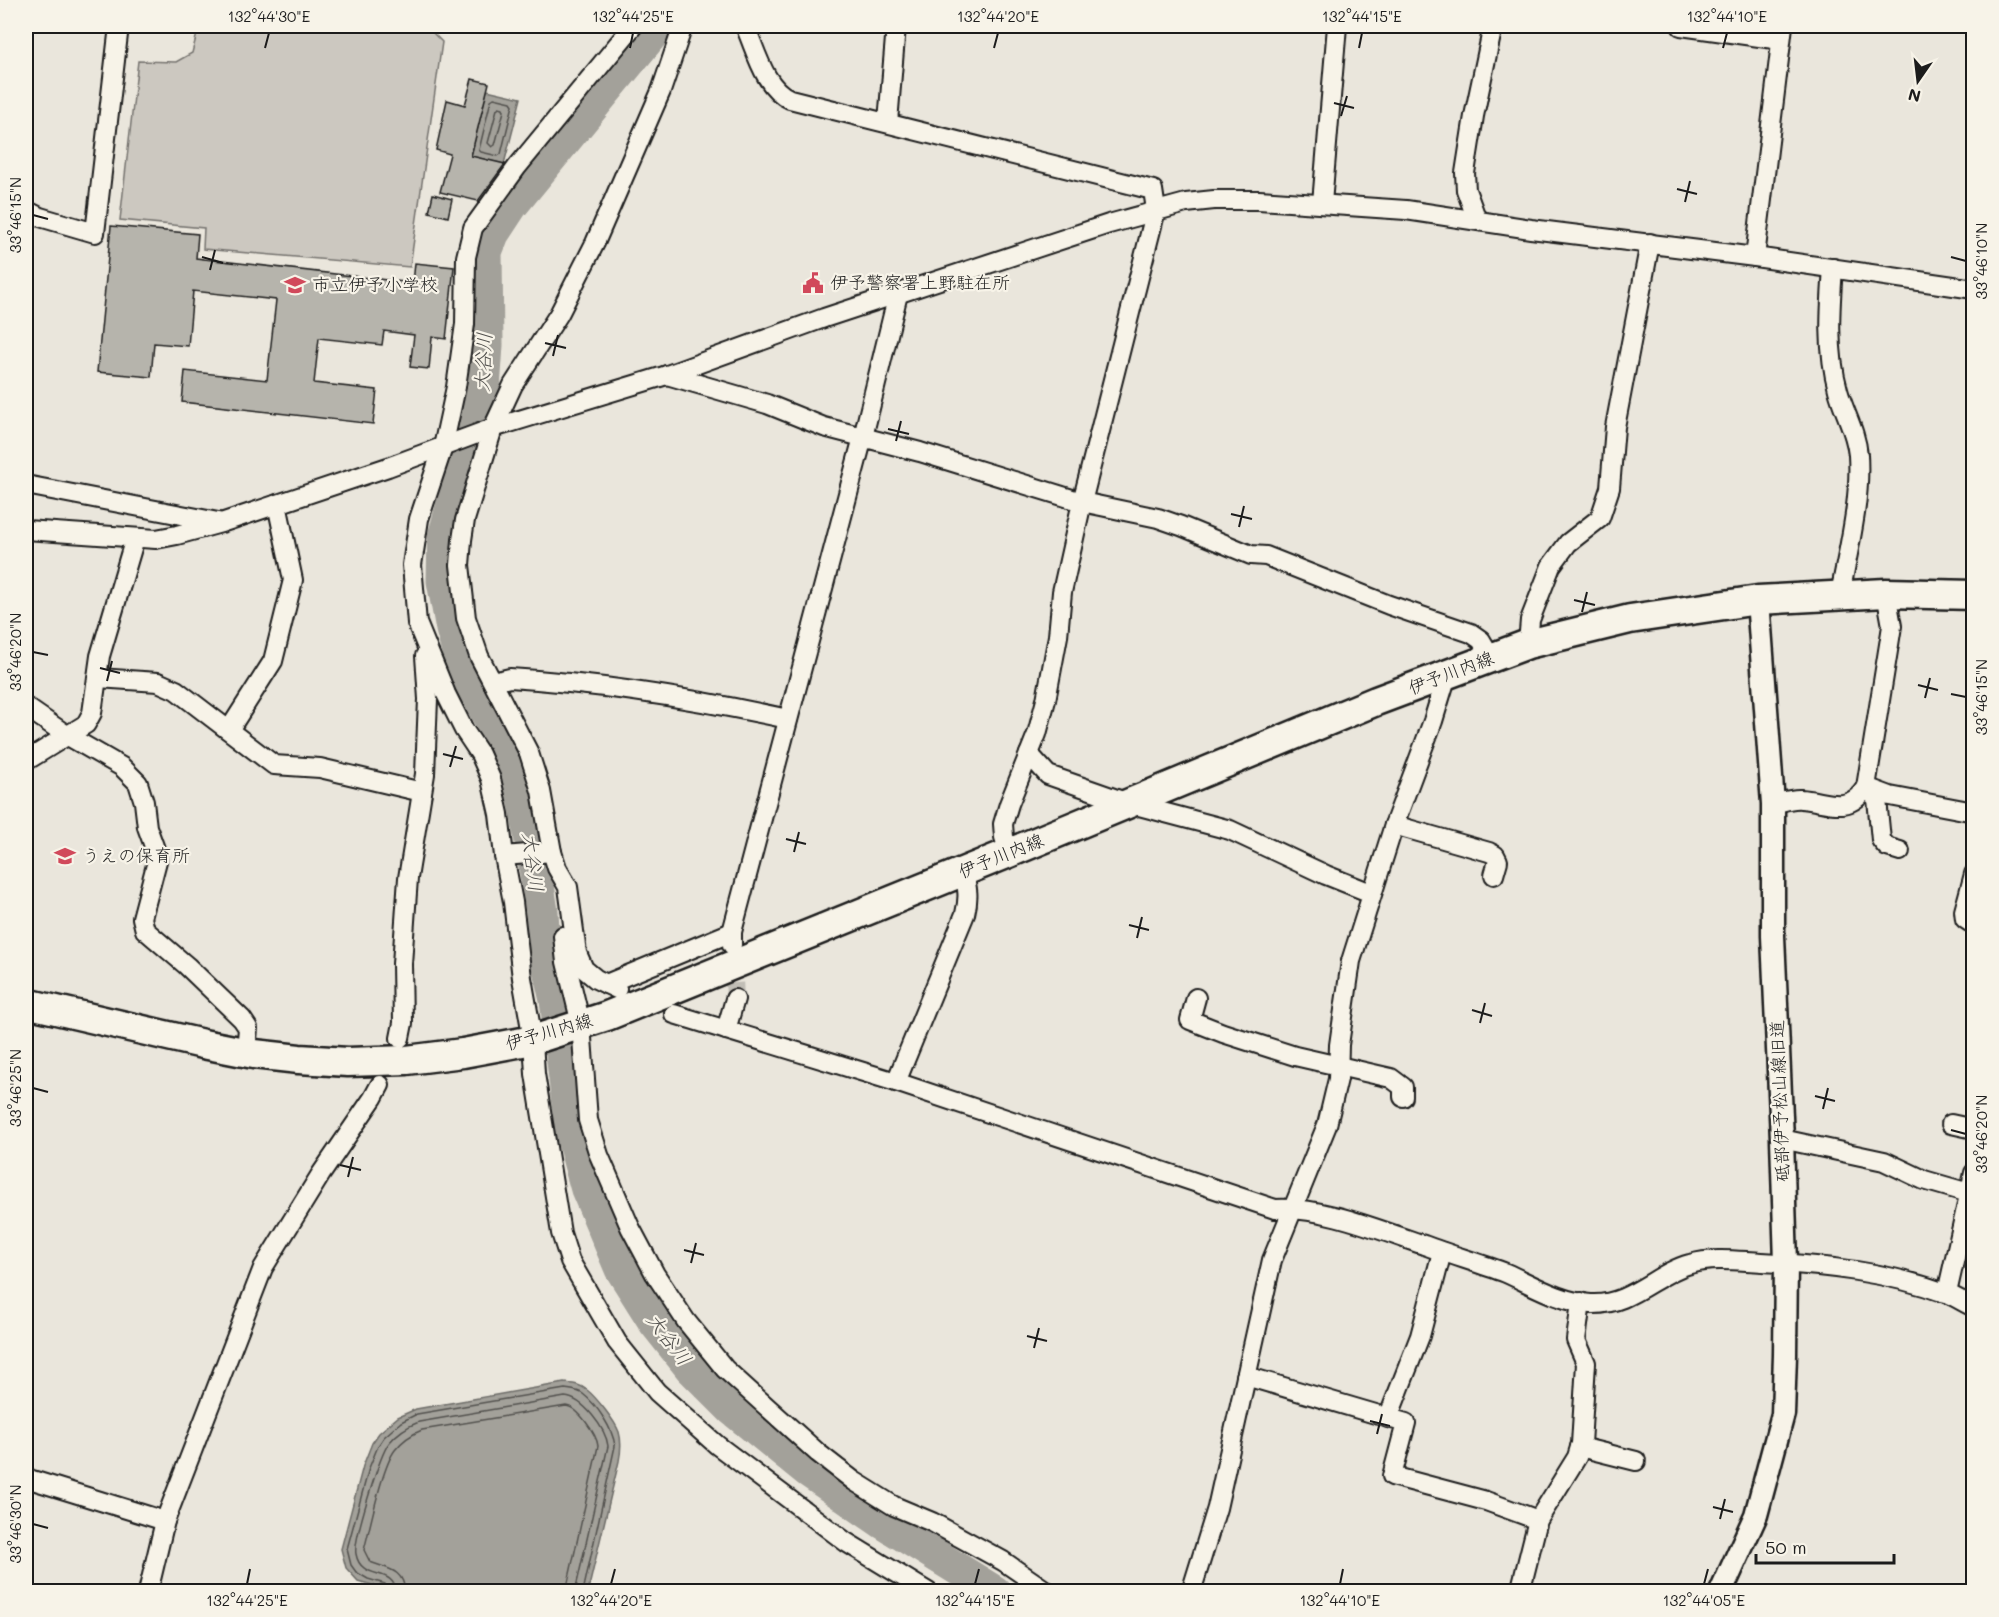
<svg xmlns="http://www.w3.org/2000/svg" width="1999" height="1617" font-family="Mali,'Klee One',sans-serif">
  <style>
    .green { fill: #ccc8c0; stroke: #74726e; stroke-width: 1.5 }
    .water { fill: #a3a19a; stroke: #6d6c68; stroke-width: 1.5 }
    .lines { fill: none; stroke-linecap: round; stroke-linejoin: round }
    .shore { stroke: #52514e; stroke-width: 1.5 }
    .river { stroke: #a3a19a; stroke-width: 33 }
    .building { fill: #b6b4ac; stroke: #1c1c1c; stroke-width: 1.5 }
    .minor-tunnel { stroke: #c1beb6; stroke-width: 18; stroke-dasharray: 18 9; stroke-linecap: butt }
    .minor-casing { stroke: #1c1c1c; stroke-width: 22 }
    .tertiary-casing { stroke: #1c1c1c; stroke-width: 27 }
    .primary-casing { stroke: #1c1c1c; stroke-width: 33 }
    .minor { stroke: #f7f3e8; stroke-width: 18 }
    .tertiary { stroke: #f7f3e8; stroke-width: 22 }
    .primary { stroke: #f7f3e8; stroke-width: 28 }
    .ticks { fill: none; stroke: #1c1c1c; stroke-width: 2 }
    .labels { text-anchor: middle; stroke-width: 4.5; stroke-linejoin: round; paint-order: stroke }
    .poi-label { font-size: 18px; fill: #1c1c1c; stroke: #f7f3e8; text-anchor: start }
    .street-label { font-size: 18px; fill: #1c1c1c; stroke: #f7f3e8 }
    .water-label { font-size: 20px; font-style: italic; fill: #52514e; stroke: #f7f3e8 }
    .neatline { fill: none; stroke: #1c1c1c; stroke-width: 2 }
    .ticks-label { font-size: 15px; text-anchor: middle; fill: #1c1c1c }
  </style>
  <rect width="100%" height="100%" fill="#eae6dc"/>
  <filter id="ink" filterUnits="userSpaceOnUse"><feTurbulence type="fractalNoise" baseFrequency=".0167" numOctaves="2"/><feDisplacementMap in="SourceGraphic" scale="12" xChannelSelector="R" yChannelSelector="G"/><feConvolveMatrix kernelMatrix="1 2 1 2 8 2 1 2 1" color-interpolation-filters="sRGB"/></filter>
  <g filter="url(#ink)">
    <!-- green -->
    <path class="green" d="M199,26H426L442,42L410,267L203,249L204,228L120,220L138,61L176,62L192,53Z"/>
    <!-- water -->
    <g class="water">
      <path d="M487,90L521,98L504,164L471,156Z"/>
      <path d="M564,1383C573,1384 580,1384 587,1390C596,1397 615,1421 619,1432C622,1442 621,1451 619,1461L588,1591H394L358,1581L346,1568L341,1549L363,1466L372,1443L379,1433L398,1417L416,1409Z"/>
    </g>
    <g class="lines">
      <!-- shore -->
      <g class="shore">
        <path d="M494,98L511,102L513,105L501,154L498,156L481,152L479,150L491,100Z"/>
        <path d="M499,107L503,108L504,111L495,145L492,147L488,143L497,109Z"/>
        <path d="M388,1592L385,1584L368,1579L356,1572L351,1565L347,1549L369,1468L378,1446L384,1437L401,1422L417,1414L565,1389C572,1390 578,1390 583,1394C597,1405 613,1429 615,1446L583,1592"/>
        <path d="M396,1592C394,1566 361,1582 356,1554C353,1541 380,1454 389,1443C397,1433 408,1426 419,1422L565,1397C583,1398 606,1429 608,1446L575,1592"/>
        <path d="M405,1592C404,1569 387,1569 370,1562L364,1550C370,1528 382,1467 395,1450C402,1441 412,1434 422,1430L566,1406C578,1407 597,1435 598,1446L566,1592"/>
      </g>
      <!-- river -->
      <path class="river" d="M659,26L512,205L493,234L486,252L487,345L484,389L444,537L443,581L452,629L463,670L511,757L525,803L542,911L544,948L556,1000L571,1131L587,1189L621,1269L655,1323L690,1367L733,1410L808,1471L882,1522L995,1592"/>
    </g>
    <!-- building -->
    <g class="building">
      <path d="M472,79L489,83L471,156L505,164L478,201L440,192L450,154L436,150L447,100L465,105Z"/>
      <path d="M433,194L452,199L448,217L429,212Z"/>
      <path d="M111,226L198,234L196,258L413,283L415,263L454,267L446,339L432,337L429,369L410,367L414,335L384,331L382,345L319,338L314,383L377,390L373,424L182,402L185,371L267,380L276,300L193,291L188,346L154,343L151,377L97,372Z"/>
    </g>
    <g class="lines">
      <!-- minor-tunnel -->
      <path class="minor-tunnel" d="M733,956L735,999"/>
      <defs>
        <g id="minor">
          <path d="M633,26L517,167L473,228L466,257L465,324L456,387L443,447L419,519L412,565L417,623L446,694L464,730L480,754L491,779L499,814L504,856L513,902L522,978L533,1040L535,1074L561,1233L570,1261L617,1342L657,1392L717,1445L846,1542L928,1592"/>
          <path d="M745,26C756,50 764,88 790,99L1153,190L1156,210L1082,502L1062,592L1058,636L1046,700L1037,734L1009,804L1003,824L1004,837L1009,853"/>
          <path d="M1681,26L1781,40"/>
          <path d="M888,122L896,26"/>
          <path d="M1322,203L1337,26"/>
          <path d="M26,210L40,217L95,233L119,26"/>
          <path d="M1477,220L1466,190L1465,173L1474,116L1493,26"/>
          <path d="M1755,257L1783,26"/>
          <path d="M1833,268C1830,309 1827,350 1838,390C1844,413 1856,431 1858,455C1861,502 1848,550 1840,595"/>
          <path d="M667,375L767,404L824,427L920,452L1082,502L1158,518L1181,526L1251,555L1266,556L1389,605L1471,633L1481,640L1491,657"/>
          <path d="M26,485L218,522"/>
          <path d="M26,530L156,539L177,535L221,523L388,467L493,428L667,375L824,318L1109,224L1186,203L1214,200H1259L1406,210L1531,229L1755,257L1974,289"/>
          <path d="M1528,644L1530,620L1551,566L1568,543L1600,518L1610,488L1615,427L1650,243"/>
          <path d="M98,678L158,682L176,690L274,765L320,768L422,792"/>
          <path d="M493,682L510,678C604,684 696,699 788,719"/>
          <path d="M26,707L68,736L122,767L138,783L144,802L147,827L155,849L157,861L142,918L145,930L187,966L242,1019L248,1028L246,1052"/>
          <path d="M229,730L273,661L293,580L277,504"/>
          <path d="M1029,754L1048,775L1128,803L1230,830L1326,875L1371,893"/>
          <path d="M26,761L86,724L92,713L100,656L135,538"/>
          <path d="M1866,787L1890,796L1974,812"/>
          <path d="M1866,787L1877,799L1881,840L1887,847L1900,851"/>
          <path d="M1773,804C1782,802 1792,798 1801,799C1827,801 1849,815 1866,787L1892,626L1886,593"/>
          <path d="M1394,825L1489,852L1495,855L1498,861L1494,875"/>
          <path d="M504,856L552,852"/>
          <path d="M1974,874L1964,911L1965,919L1974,925"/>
          <path d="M563,936L566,962L581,1024L588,1120L599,1155L630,1227L655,1274L686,1321L725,1369L818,1453L854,1481L894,1506L932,1522L1003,1561L1048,1592"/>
          <path d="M732,945V932L863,437L898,294"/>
          <path d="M606,984L732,932"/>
          <path d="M617,989L596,979L584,969L577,953L568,887L557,868L552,852L541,791L529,753L479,656L466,618L460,565L462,540L465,520L493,428L513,385L559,314L595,243L661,91L683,26"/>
          <path d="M1196,998L1190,1020L1223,1033L1295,1056L1391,1078L1403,1087V1097"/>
          <path d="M674,1014L896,1082L1275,1209C1322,1206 1379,1230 1424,1245C1451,1255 1479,1263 1506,1273C1533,1285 1560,1302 1591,1304C1630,1306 1656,1273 1690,1264C1714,1257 1738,1261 1762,1262C1824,1265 1887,1272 1945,1293C1955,1296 1964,1303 1974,1307"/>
          <path d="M726,1030L735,999"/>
          <path d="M400,1038L403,1023L402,964L408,878L425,774L428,699L425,656"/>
          <path d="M896,1082L965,914C969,898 968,888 963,872"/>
          <path d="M1951,1124L1974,1129"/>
          <path d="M1782,1139L1884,1161L1924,1180L1969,1193"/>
          <path d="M1947,1293L1974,1173"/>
          <path d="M1246,1376L1406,1423L1392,1476L1486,1501L1538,1520"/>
          <path d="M1388,1418L1420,1336L1442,1252"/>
          <path d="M1580,1447L1636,1461"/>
          <path d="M26,1478L165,1521"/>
          <path d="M148,1592L165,1521L263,1268L321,1174L373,1098L380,1085"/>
          <path d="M1191,1592L1217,1508L1272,1260L1327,1125L1338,1079L1339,1045L1351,961L1394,825L1433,721L1447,675"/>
          <path d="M1520,1592L1538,1520L1577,1457L1581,1444L1586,1363L1576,1340L1581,1302"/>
        </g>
        <path id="tertiary" d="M1721,1592L1756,1515L1783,1414L1785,1355L1786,1263L1782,1139L1773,936V804L1758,600"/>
        <path id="primary" d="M26,1003L203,1044L254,1054L299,1059L348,1062L407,1060L463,1053L533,1040L607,1016L1009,853L1376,701L1528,644L1630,619L1758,600L1886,593L1974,595"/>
      </defs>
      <!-- minor casing -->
      <use href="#minor" class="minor-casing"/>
      <!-- tertiary casing -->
      <use href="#tertiary" class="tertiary-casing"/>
      <!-- primary casing -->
      <use href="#primary" class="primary-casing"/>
      <!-- minor -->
      <use href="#minor" class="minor"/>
      <!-- tertiary -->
      <use href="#tertiary" class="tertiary"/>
      <!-- primary -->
      <use href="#primary" class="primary"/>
    </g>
  </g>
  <!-- ticks -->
  <path class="ticks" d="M265,48L269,33M630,48L633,33M994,48L998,33M1359,48L1362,33M1723,48L1727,33M1334,103L1354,108M1341,116L1347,96M1677,189L1697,194M1685,202L1690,181M33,215L48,219M202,257L223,263M1951,257L1966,261M210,270L215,250M545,343L566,348M553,356L558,335M888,429L909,434M896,441L901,421M1231,514L1252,519M1239,527L1244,506M1574,600L1595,605M1582,612L1587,592M33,652L48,655M100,668L120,673M107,681L112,661M1918,685L1938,690M1951,694L1966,697M1925,698L1930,678M443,754L463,759M450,767L456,746M786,839L806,844M794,852L799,832M1129,925L1149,930M1137,938L1142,917M1472,1010L1492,1016M1480,1023L1485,1003M33,1088L48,1092M1815,1096L1835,1101M1823,1109L1828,1088M1951,1130L1966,1134M340,1165L361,1170M348,1177L353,1157M684,1250L704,1255M691,1263L696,1243M1027,1336L1047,1341M1034,1348L1039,1328M1370,1421L1390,1426M1377,1434L1382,1414M1713,1507L1733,1512M1720,1519L1725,1499M33,1524L48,1528M247,1584L250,1569M611,1584L615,1569M975,1584L979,1569M1340,1584L1343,1569M1704,1584L1708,1569"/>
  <!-- icons -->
  <defs>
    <symbol id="civic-bare" viewBox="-9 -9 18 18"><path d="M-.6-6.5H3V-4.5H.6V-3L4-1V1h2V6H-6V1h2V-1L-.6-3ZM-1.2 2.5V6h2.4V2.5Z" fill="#d1495b" stroke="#f7f3e8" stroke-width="2.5" paint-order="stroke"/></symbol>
    <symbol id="school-bare" viewBox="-9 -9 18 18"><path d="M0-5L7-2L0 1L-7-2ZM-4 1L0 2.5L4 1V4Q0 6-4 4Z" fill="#d1495b" stroke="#f7f3e8" stroke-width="2.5" paint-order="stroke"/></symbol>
  </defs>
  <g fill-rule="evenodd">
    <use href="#civic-bare" x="798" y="268" width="30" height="30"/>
    <use href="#school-bare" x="280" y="270" width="30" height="30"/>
    <use href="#school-bare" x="50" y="841" width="30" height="30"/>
  </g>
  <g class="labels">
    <!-- poi labels -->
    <g class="poi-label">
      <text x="830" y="289">伊予警察署上野駐在所</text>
      <text x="312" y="291">市立伊予小学校</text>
      <text x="82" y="862">うえの保育所</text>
    </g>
    <!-- street labels -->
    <g class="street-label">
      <text transform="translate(1451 673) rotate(-21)" y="6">伊予川内線</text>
      <text transform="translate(1001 856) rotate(-22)" y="6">伊予川内線</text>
      <text transform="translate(549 1032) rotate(-16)" y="6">伊予川内線</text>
      <text transform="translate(1780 1101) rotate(-92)" y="6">砥部伊予松山線旧道</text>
    </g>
    <!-- water labels -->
    <g class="water-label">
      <text transform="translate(483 362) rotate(-87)" y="7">大谷川</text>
      <text transform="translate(533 862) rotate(83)" y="7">大谷川</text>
      <text transform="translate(669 1339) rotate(53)" y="7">大谷川</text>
    </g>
  </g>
  <!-- margin -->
  <rect width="1999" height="1617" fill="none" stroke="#f7f3e8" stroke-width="66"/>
  <!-- north arrow -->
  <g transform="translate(1918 81) rotate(194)" stroke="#f7f3e8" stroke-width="4.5" paint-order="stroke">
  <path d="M0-4.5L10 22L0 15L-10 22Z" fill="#1c1c1c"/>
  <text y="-9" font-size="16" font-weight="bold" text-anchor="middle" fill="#1c1c1c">N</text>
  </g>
  <!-- scale -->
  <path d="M1756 1554v9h138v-9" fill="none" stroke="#1c1c1c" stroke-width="3"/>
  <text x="1765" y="1554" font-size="18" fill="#1c1c1c" stroke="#f7f3e8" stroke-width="4.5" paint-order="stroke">50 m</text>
  <rect x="33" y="33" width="1933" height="1551" class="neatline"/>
  <g class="ticks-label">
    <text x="269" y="22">132°44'30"E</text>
    <text x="633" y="22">132°44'25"E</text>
    <text x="998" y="22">132°44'20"E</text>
    <text x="1362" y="22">132°44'15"E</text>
    <text x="1727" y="22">132°44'10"E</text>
    <text transform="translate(16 215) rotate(-90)" y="5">33°46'15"N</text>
    <text transform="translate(1982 261) rotate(-90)" y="5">33°46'10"N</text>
    <text transform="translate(16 652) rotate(-90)" y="5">33°46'20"N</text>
    <text transform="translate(1982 697) rotate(-90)" y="5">33°46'15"N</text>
    <text transform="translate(16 1088) rotate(-90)" y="5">33°46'25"N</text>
    <text transform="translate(1982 1134) rotate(-90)" y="5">33°46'20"N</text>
    <text transform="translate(16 1524) rotate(-90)" y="5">33°46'30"N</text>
    <text x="247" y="1606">132°44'25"E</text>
    <text x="611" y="1606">132°44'20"E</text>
    <text x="975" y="1606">132°44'15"E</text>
    <text x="1340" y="1606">132°44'10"E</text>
    <text x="1704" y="1606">132°44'05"E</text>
  </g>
</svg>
